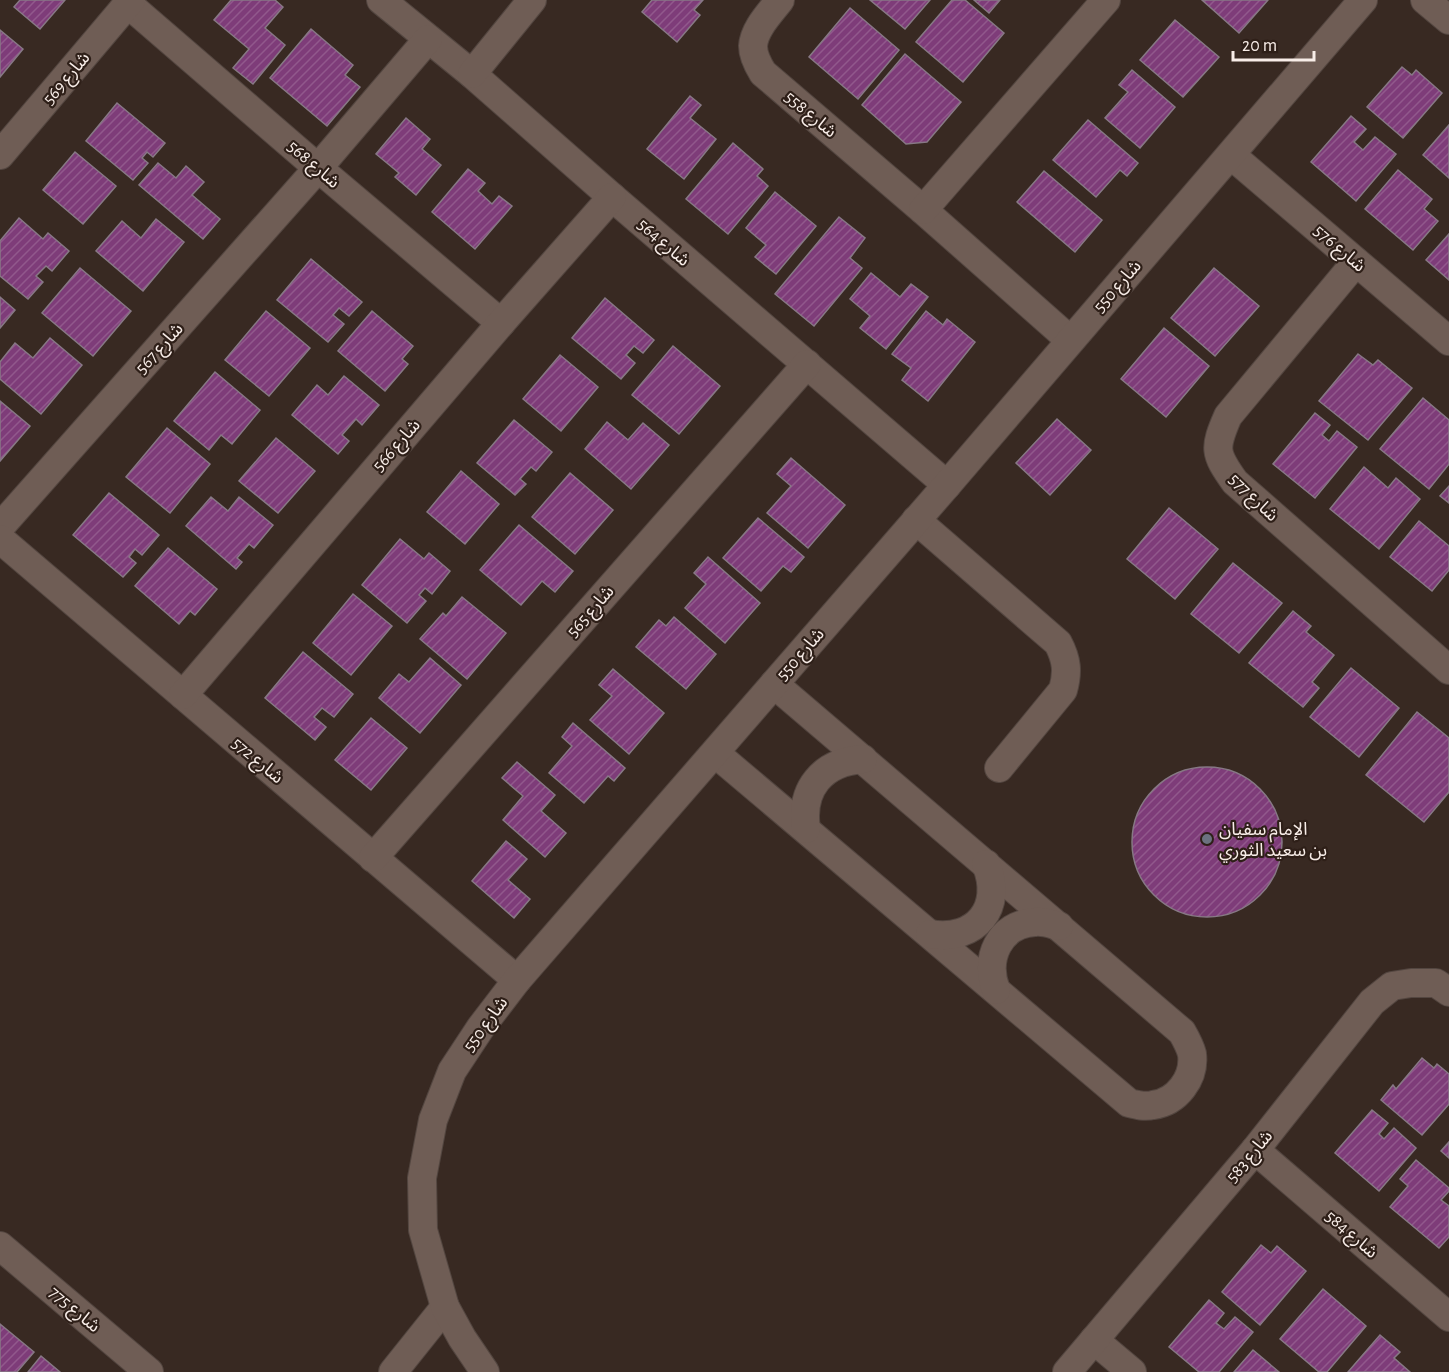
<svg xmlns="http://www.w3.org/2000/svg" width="1449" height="1372" font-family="'Alegreya Sans','Noto Sans Arabic',sans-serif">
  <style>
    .building { fill: url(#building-hatch); stroke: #877885; stroke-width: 1.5 }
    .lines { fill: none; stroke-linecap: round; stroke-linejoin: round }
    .minor-casing { stroke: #534640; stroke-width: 30 }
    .minor { stroke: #6f5d55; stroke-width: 28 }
    .worship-dot { fill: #6b7280; stroke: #2e1f18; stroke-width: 2 }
    .labels { text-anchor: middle; stroke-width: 4.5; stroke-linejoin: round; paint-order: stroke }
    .street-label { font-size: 18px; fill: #f8ede8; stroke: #2e1f18 }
    .poi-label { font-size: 18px; fill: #f8ede8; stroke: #2e1f18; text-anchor: start }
  </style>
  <defs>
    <pattern id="building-hatch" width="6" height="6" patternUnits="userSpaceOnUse" patternTransform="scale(1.5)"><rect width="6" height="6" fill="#7e3c79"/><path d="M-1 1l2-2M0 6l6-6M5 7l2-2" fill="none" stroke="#91588c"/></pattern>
  </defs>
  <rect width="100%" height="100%" fill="#382922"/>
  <!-- building -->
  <g class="building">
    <path d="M20,0H65L40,29L14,7Z"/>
    <path d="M231,0H275L283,7L265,28L285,45L253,84L233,68L249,49L214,20Z"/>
    <path d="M652,0H703L694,10L700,15L677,42L642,12Z"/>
    <path d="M870,0H930L905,29Z"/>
    <path d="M952,0H965L1004,33L963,82L916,42Z"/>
    <path d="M974,0H1000L989,13Z"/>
    <path d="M1202,0H1268L1239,33Z"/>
    <path d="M850,8L899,50L858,99L809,57Z"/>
    <path d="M1175,20L1219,57L1183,97L1140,60Z"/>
    <path d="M311,29L353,65L345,75L360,87L327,126L270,78Z"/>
    <path d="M0,30L23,49L0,77Z"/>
    <path d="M905,54L961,102L927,142L906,144L862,105Z"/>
    <path d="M1402,67L1412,75L1416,70L1442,93L1403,138L1367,107Z"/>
    <path d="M1132,70L1175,107L1140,148L1105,118L1128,92L1119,85Z"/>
    <path d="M690,96L701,105L690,118L716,139L684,179L647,149Z"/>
    <path d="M117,103L165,143L153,157L147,152L142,158L148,163L133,180L86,141Z"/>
    <path d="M1351,116L1366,129L1354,142L1363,150L1375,137L1396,154L1356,201L1311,162Z"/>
    <path d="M406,118L430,139L422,149L441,165L416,195L395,177L399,173L376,154Z"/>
    <path d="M1088,120L1138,163L1127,176L1120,170L1096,197L1053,160Z"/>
    <path d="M1449,125V178L1423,155Z"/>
    <path d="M733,143L763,169L757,176L768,186L728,234L686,199Z"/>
    <path d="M75,152L116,186L83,224L43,190Z"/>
    <path d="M158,163L176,178L186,166L204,182L192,195L220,219L203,239L139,185Z"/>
    <path d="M468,169L485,183L478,191L492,204L499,196L512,206L475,249L432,212Z"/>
    <path d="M1398,170L1432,199L1424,209L1438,221L1413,250L1365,209Z"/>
    <path d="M1044,171L1102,220L1075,252L1017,202Z"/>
    <path d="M775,192L816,226L776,274L755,257L766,245L746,228Z"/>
    <path d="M839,217L865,238L850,258L862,268L814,326L775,294Z"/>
    <path d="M19,218L43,239L48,233L69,251L52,271L46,266L36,276L43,282L28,299L0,276V241Z"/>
    <path d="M156,219L184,242L143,291L96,251L122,221L141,238Z"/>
    <path d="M1449,234V280L1426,260Z"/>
    <path d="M311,259L362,302L349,316L339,308L333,315L344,324L328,342L277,300Z"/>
    <path d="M80,268L131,311L93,356L42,313Z"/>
    <path d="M1214,268L1259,306L1215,356L1171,318Z"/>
    <path d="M871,273L900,297L911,284L928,297L886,349L860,328L870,316L850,299Z"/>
    <path d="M0,297L15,310L0,328Z"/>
    <path d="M605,298L654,340L643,353L634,346L626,355L635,363L621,379L572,338Z"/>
    <path d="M266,311L310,348L269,396L225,360Z"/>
    <path d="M372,311L413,346L402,359L408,364L385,391L338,351Z"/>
    <path d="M926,311L943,325L947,319L975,342L928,401L902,380L911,368L892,354Z"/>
    <path d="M1164,328L1209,366L1166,417L1121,379Z"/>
    <path d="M50,338L82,365L41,414L0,379V362L15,343L33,358Z"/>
    <path d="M673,346L720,386L679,434L632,395Z"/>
    <path d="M1358,354L1373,365L1378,360L1412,388L1368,440L1319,401Z"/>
    <path d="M560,355L598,387L561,431L523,399Z"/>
    <path d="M215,372L260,410L232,444L221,435L209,450L174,421Z"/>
    <path d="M344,376L379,405L362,425L356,419L342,435L349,441L338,454L292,415L317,385L328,395Z"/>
    <path d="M1423,398L1449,420V464L1429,489L1380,449Z"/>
    <path d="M0,401L30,426L0,461Z"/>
    <path d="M1315,413L1330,425L1322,435L1329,441L1337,431L1357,447L1315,498L1273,464Z"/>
    <path d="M1057,419L1091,450L1050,495L1016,463Z"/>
    <path d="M514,420L552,452L536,471L531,467L520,479L526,484L515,495L477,463Z"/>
    <path d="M607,422L628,440L643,423L669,445L631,489L585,449Z"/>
    <path d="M167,428L210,464L170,513L126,477Z"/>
    <path d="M276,438L315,471L278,513L239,481Z"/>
    <path d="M791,458L845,505L808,548L767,513L791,486L777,474Z"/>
    <path d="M1364,467L1388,488L1396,478L1420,499L1379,549L1330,509Z"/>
    <path d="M461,471L499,504L465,544L427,512Z"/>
    <path d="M570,473L613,510L575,554L532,517Z"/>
    <path d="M1449,486V503L1440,496Z"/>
    <path d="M109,493L159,535L142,555L135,549L129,557L136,563L123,577L73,535Z"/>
    <path d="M211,497L228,511L239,497L273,525L254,548L249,544L237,558L242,562L236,569L186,526Z"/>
    <path d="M1169,508L1218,549L1175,599L1127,559Z"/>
    <path d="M758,518L804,557L791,572L783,566L761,591L723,558Z"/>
    <path d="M1419,521L1449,546V570L1432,591L1390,557Z"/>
    <path d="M519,525L573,571L555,592L542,581L521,605L480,570Z"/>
    <path d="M400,539L424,559L429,553L450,571L432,594L425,588L419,595L426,601L407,623L362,585Z"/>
    <path d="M168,548L217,589L195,615L190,611L179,624L135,586Z"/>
    <path d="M708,557L760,603L725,643L685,608L706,584L694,573Z"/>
    <path d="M1233,563L1282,603L1239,653L1191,614Z"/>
    <path d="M353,594L392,626L351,675L313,643Z"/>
    <path d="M462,597L506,633L467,679L420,639L443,613L446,616Z"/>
    <path d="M1293,611L1311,626L1306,632L1334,655L1312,682L1319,688L1303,707L1249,663Z"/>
    <path d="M674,617L716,654L686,689L636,647L659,620L666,626Z"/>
    <path d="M303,652L353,694L334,717L322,708L314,717L326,727L315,740L265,698Z"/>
    <path d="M430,658L461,685L420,733L379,698L399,674L409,682Z"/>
    <path d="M1351,668L1399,708L1359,757L1310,717Z"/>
    <path d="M613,669L664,713L629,754L590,720L612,696L599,685Z"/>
    <path d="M1417,712L1449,738V792L1424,822L1366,775Z"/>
    <path d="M371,718L407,748L371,790L335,760Z"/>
    <path d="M573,723L625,768L614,781L608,776L584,803L549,773L572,746L562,737Z"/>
    <path d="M517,762L555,795L541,811L566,833L545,857L503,820L523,796L502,778Z"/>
    <circle cx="1207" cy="842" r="75"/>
    <path d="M506,841L527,859L508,880L530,899L514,918L472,881Z"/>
    <path d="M1422,1058L1434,1068L1437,1064L1449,1074V1104L1422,1135L1381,1100L1393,1085L1396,1089Z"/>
    <path d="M1372,1110L1388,1123L1379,1134L1384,1139L1394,1128L1416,1148L1379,1191L1335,1153Z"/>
    <path d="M1449,1142V1158L1441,1151Z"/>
    <path d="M1416,1160L1449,1188V1191L1441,1200L1449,1206V1237L1439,1248L1390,1207L1408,1186L1400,1179Z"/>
    <path d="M1261,1245L1271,1253L1277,1246L1306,1271L1260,1325L1222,1292Z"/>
    <path d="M1323,1289L1366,1326L1327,1372H1319L1280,1339Z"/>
    <path d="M1209,1300L1224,1313L1216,1323L1224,1329L1235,1317L1253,1332L1219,1372H1199L1169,1347Z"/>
    <path d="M0,1324L34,1352L17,1372H0Z"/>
    <path d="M1380,1335L1400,1352L1394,1358L1410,1372H1348Z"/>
    <path d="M1253,1350L1279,1372H1234Z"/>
    <path d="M41,1356L60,1372H28Z"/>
  </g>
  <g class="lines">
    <defs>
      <g id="minor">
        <path d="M381,0L472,74L612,197L947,485"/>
        <path d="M780,0C770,13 754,29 753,46C753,56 758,65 763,73L923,210L1070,340"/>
        <path d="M1425,0L1449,20"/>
        <path d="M128,4L318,168L501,323"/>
        <path d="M472,74L532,0"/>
        <path d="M0,155L131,0"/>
        <path d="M1231,155L1449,341"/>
        <path d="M923,210L1106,0"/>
        <path d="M1356,262L1228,416C1214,448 1214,453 1235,482L1449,670"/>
        <path d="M916,520L1058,643C1067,660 1068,672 1063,690L999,768"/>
        <path d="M0,527L318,168L428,39"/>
        <path d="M0,539L517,980"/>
        <path d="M183,695L501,323L612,197"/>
        <path d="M715,753L1129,1103C1137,1105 1145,1107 1153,1105C1177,1102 1195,1078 1192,1054C1190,1046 1186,1039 1182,1032L774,684"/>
        <path d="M806,829C800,789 822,762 863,759"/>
        <path d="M373,858L807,364"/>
        <path d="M930,934C976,942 1004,907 986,864"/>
        <path d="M996,990C984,959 999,924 1035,922C1043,921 1051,924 1059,926"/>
        <path d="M1255,1150L1449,1317"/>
        <path d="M0,1246L149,1372"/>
        <path d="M1094,1340L1132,1372"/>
        <path d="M393,1372L445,1307"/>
        <path d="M485,1372L462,1338L445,1307L423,1230L422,1178L433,1120L452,1071L481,1027L517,980L947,485L1363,0"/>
        <path d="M1067,1372L1255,1150L1372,1002L1392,986L1411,983H1436L1449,992"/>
      </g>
    </defs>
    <!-- minor casing -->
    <use href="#minor" class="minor-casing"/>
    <!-- minor -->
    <use href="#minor" class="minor"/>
  </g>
  <!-- markers -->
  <circle class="worship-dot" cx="1207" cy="839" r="6"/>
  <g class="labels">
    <!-- street labels -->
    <g class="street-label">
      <text transform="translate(66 78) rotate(-50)" y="6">شارع 569</text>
      <text transform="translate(811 114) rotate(40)" y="6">شارع 558</text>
      <text transform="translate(314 164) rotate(41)" y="6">شارع 568</text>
      <text transform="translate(664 242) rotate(41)" y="6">شارع 564</text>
      <text transform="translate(1340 248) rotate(41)" y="6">شارع 576</text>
      <text transform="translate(1117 286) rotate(-49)" y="6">شارع 550</text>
      <text transform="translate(159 348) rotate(-48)" y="6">شارع 567</text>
      <text transform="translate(396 445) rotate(-49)" y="6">شارع 566</text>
      <text transform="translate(1254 497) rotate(44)" y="6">شارع 577</text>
      <text transform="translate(590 611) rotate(-49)" y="6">شارع 565</text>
      <text transform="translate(800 654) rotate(-49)" y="6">شارع 550</text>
      <text transform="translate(258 760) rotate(40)" y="6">شارع 572</text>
      <text transform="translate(485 1024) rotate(-54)" y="6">شارع 550</text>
      <text transform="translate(1249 1156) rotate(-50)" y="6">شارع 583</text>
      <text transform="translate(1352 1234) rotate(41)" y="6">شارع 584</text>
      <text transform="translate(75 1309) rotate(40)" y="6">شارع 775</text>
    </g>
    <!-- poi labels -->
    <g class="poi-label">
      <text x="1219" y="835">الإمام سفيان<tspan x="1219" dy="21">بن سعيد الثوري</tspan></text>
    </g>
  </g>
  <!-- scale -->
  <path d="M1233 51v9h81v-9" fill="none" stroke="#f8ede8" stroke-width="3"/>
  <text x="1242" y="51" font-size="18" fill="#f8ede8" stroke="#2e1f18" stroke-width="4.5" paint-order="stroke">20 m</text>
</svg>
